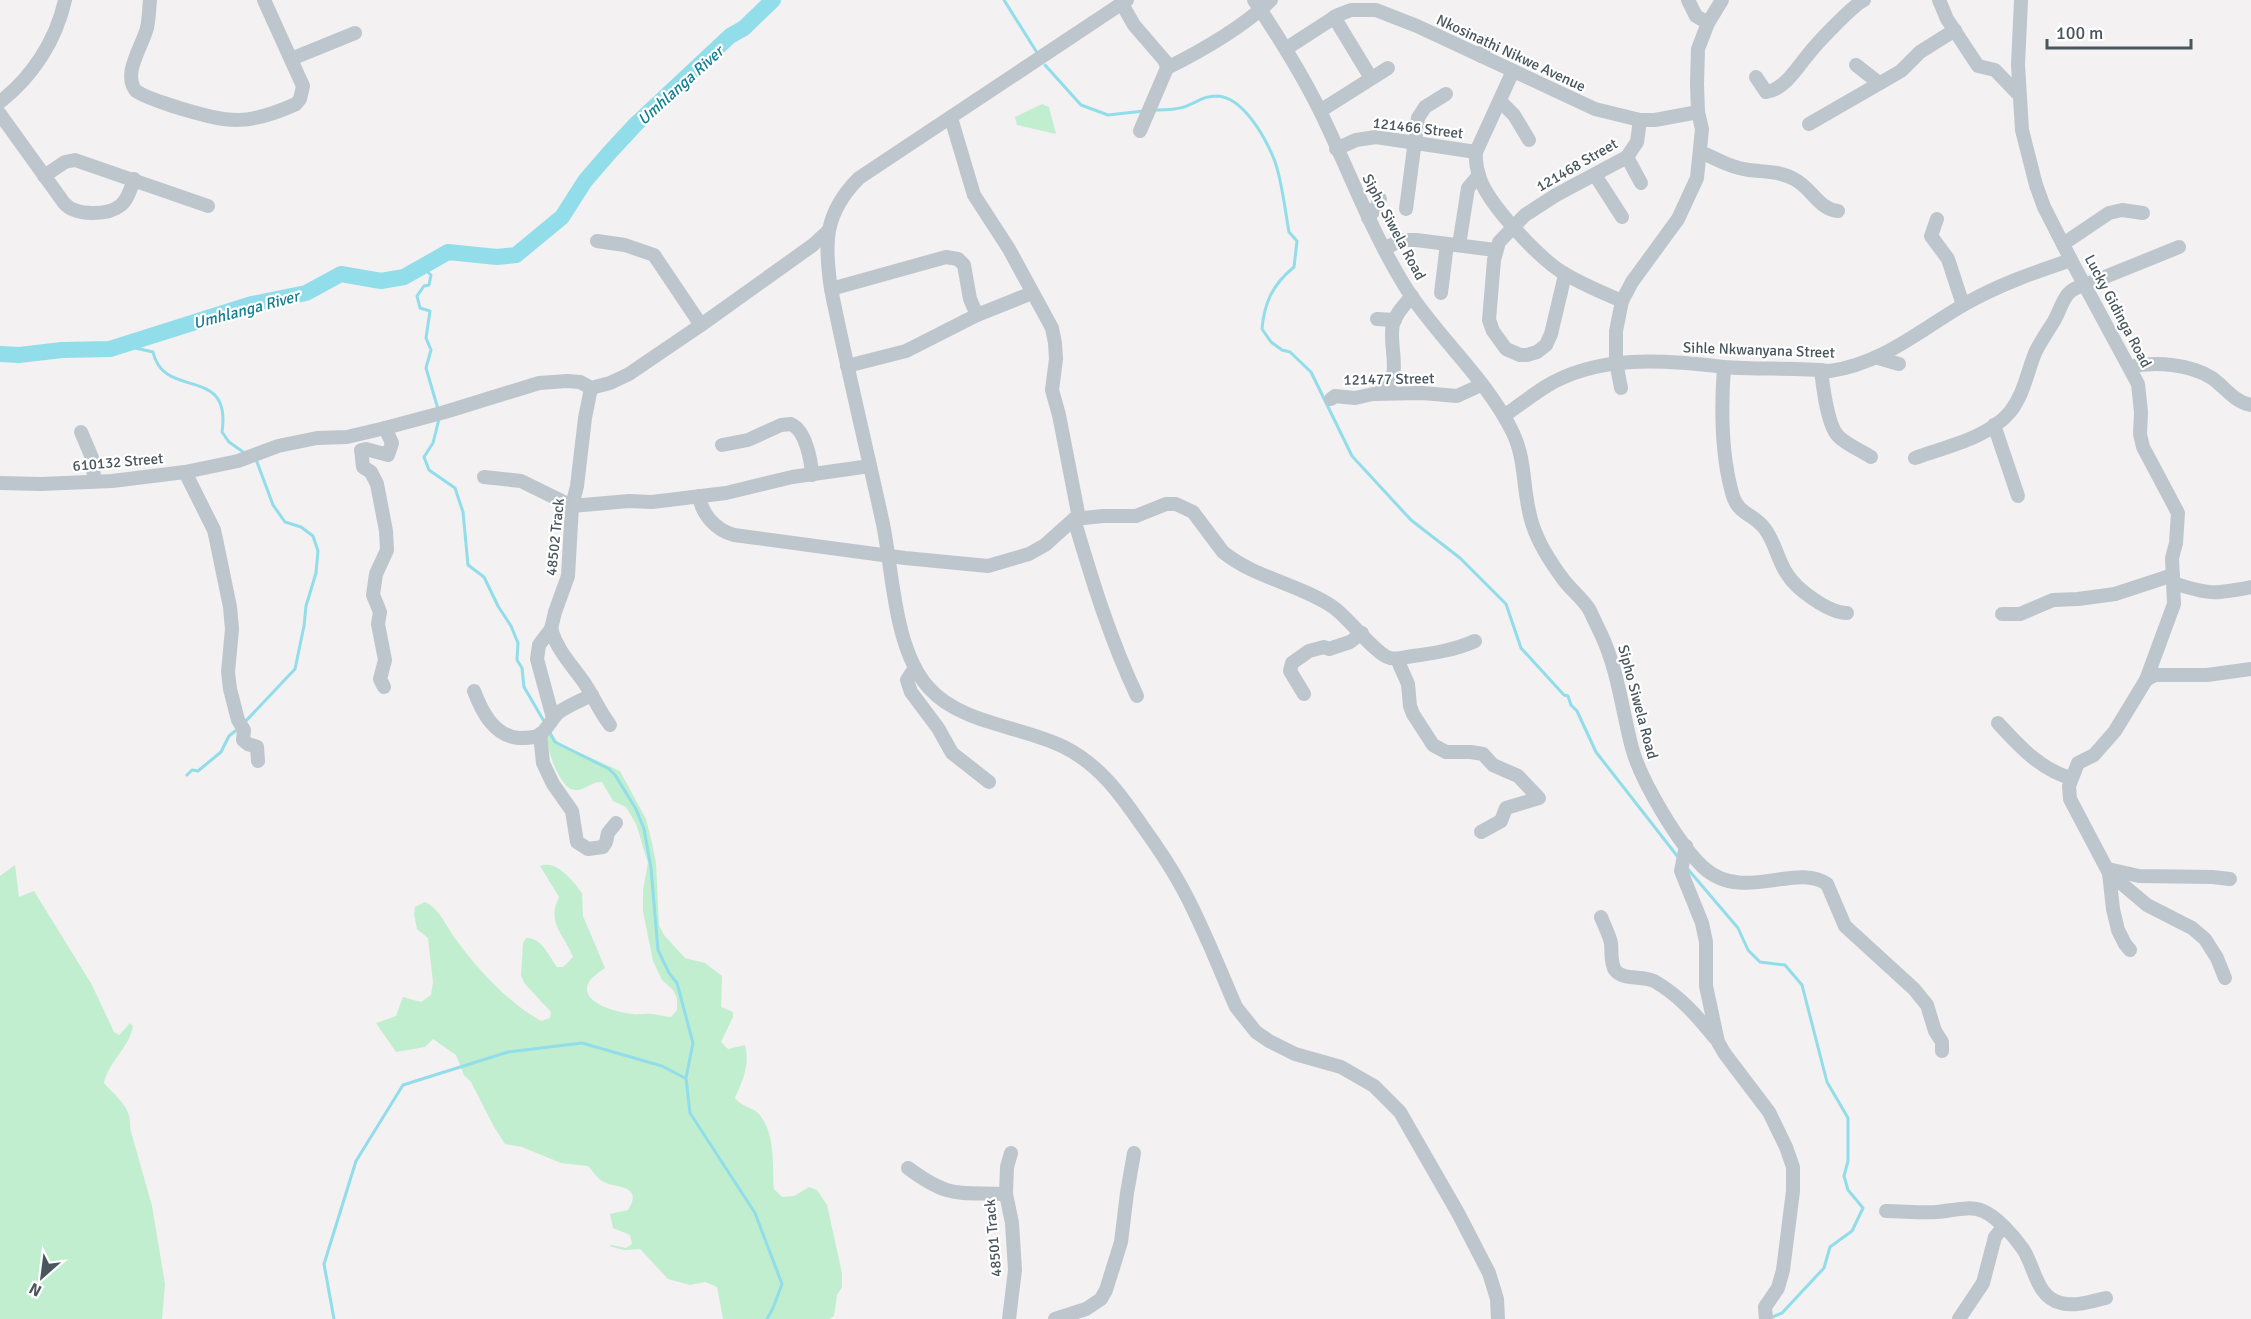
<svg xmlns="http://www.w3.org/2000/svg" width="2251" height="1319" font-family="Signika,sans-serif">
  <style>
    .green { fill: #c2eed0 }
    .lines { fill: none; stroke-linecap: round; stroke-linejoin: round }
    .stream { stroke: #91dde9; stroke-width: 3 }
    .river { stroke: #91dde9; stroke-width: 16 }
    .minor { stroke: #bdc6cd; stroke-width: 14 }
    .labels { text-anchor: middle; stroke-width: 4.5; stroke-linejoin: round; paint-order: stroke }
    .street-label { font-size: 15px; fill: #49565e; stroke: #fff }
    .water-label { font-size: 16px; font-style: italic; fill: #128091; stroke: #fff }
  </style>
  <rect width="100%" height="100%" fill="#f3f1f1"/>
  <!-- green -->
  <g class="green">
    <path d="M1042,104L1049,107L1056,134L1017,125L1015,117Z"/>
    <path d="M551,732L558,743L620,771L646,819L652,843L656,863L659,925L664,935L685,958L705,963L722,976L721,1007L733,1012V1017L721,1042L728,1049L745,1045C750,1065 743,1080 735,1098C742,1107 752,1107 759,1114C776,1134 772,1165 774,1189L782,1197L794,1196L809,1187L817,1190L827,1205L842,1273V1287L837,1295L834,1316L829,1319H723L717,1287L705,1282L690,1285L668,1279L640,1249L624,1250L609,1246L612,1245L626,1248L632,1244L630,1235L613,1228L610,1214L628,1210C645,1183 613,1189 602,1181C597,1178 592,1170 588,1166L561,1163L522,1147L505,1144L494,1127L471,1082L464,1075L456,1055L433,1039L425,1047L396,1052L376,1023L396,1016L403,997L421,1002L431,995L433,982L428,938L417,929L414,914L415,907L425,902C440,909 447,928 457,941C478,970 510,1004 541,1021L550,1018L551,1012L525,984L521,976L523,943L526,938C541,937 549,956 557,967H563L573,957C564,934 546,923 559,897L540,866C557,859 573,881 582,893L583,916L605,968C599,972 591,977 588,984C580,1004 620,1013 633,1014C639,1015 646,1013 652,1014C658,1014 664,1017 671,1017L677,1010V998L673,990L662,980L653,961L643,912V890L648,863L636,824L626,807L613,801L602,782C592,781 585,791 575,790C559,789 548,749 545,736Z"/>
    <path d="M15,865L19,897L34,891L92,985L114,1032L119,1035L130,1023L133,1026C129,1049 109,1060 104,1083C117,1098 132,1107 130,1128L152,1206L165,1284L162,1319H0V876Z"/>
  </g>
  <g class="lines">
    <!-- stream -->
    <g class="stream">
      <path d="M1004,0L1036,51"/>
      <path d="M1045,65L1081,105L1108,115L1144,111"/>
      <path d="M1154,110C1166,110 1180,110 1191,104C1200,100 1205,96 1217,96C1243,97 1265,137 1274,159C1282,179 1285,211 1289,232L1297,241L1294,267C1273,284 1264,303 1262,329L1271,342L1282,350L1290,352L1311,372L1352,456L1411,520L1460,558L1506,604L1521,648L1564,695L1568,696L1571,705L1577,711L1596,752L1678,857"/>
      <path d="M422,267L431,275L429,285L424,286L417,296L420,308L430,311L426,338L431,350L426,368L438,409"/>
      <path d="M122,345L153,352C164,401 232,364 222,432L229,442L246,454"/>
      <path d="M439,419L433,443L424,457L429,470L455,488L463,512L468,565L484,577L498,606L511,626L518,643L517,660L522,668L524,687L545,723"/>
      <path d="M244,723L295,669L304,626L306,606L316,573L318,551L313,536L301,527L285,522L273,505L257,462L254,459"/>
      <path d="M549,731L555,742L609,769L615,775L636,809L644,829L651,868L658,950L669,973L677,983L693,1043L686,1078L690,1113L755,1213L782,1284L773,1308L767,1319"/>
      <path d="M187,775L192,770L198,771L221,752L229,736L239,728"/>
      <path d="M1686,867L1738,928L1748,950L1760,962L1785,965L1802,985L1827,1082L1848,1118V1161L1844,1176L1848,1190L1863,1208L1852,1231L1830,1247L1824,1268L1782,1313L1770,1318"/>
      <path d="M334,1319L324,1264L356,1161L403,1085L508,1052L582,1043L662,1066L685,1078"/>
    </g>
    <!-- river -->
    <path class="river" d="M0,354L19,355L62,350L110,349L252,304L306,293L341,274L381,281L404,277L448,252L497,257L516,255L562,217L585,181L610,152L636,124L730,36L744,28L773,0"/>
    <!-- minor -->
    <g class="minor">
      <path d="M150,0C149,9 149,19 147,28C142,47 122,74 136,91C148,99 165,103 179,108C230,123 247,126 296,104L300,99L303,86L264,0"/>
      <path d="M1127,0L859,178C824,213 824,243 831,289C847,368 866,446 883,524C893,573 894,650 929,688C961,724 1022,726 1064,747C1100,765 1121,795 1143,827C1156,845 1169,864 1180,884C1202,923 1218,966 1236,1007L1256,1032L1269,1041L1295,1054L1341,1067L1374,1086L1400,1112L1458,1213L1489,1273L1497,1299L1498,1319"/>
      <path d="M1254,0C1278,36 1301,72 1320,111C1349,170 1371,232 1406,288C1438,338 1487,379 1513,433C1527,462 1522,495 1533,526C1539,544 1551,563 1563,579C1571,590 1582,598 1589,609C1593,617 1597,626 1601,634C1618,670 1622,710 1632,748C1641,781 1679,845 1704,868C1743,903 1797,862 1827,884L1845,926L1914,989L1927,1005L1935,1031L1942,1042V1051"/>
      <path d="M1688,0L1696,16L1708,23"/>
      <path d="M1939,0L1947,19L1978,66L1995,70L2019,95"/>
      <path d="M2021,0L2018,65L2022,130L2036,185L2044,207L2071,260L2138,384L2141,412L2140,434L2143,447L2178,513L2176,543L2172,558L2174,604L2146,680L2115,731L2094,755L2078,763L2069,786L2070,799L2109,873L2113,909L2118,930L2125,944L2130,950"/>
      <path d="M1122,4L1134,25L1165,61L1167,68L1140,131"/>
      <path d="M1334,17L1371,78"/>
      <path d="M1287,48L1338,15L1351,10H1376L1417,26L1595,109L1640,120H1655L1698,112"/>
      <path d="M1481,56L1487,42"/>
      <path d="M291,59L355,33"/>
      <path d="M1856,65L1879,83"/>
      <path d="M1167,68C1203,50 1242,28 1271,0"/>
      <path d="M1513,71L1476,152C1475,162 1477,170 1480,179C1490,206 1542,262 1567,275C1584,285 1603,293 1622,301"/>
      <path d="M1756,77L1766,92C1784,90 1796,69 1807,56C1816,44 1852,6 1864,0"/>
      <path d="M1500,101L1514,115L1529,140"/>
      <path d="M0,102C32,77 56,41 65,0"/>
      <path d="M1320,111L1388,68"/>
      <path d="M0,114L64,203C75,216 108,216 121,205C128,199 131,188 134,179"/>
      <path d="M951,118L974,195L1009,249L1052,328L1055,343L1056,359L1052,390L1059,415L1079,518"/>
      <path d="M1809,124L1901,71L1920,52L1955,30"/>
      <path d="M1336,149L1356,140L1376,137L1476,152"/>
      <path d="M1701,152C1716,159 1732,168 1749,170C1764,172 1780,171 1794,179C1811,187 1818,209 1838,211"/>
      <path d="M1627,157L1641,183"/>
      <path d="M1595,175L1622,217"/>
      <path d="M44,176L65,162L75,160L208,206"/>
      <path d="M1406,209L1418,118L1425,107L1446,94"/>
      <path d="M1368,218L1376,208L1380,199"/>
      <path d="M1937,219L1931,236L1948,259L1963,305"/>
      <path d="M597,241L625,245L654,255L701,325"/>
      <path d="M2063,244L2109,213L2122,210L2143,213"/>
      <path d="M1459,245L1468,188L1479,175"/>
      <path d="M1384,249L1401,240H1416L1495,250"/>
      <path d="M1565,275L1551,334L1546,345L1537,352L1527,355H1520L1506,349L1493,331L1489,320L1494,260L1499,242L1525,215L1556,195L1627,157L1637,142L1640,120"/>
      <path d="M831,289L946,257L958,259L964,265L970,299L977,315"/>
      <path d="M1441,293L1447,244"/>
      <path d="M1377,319L1395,320"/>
      <path d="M1878,358L1899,364"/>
      <path d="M847,366L906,351L977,315L1032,293"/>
      <path d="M1724,367C1721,407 1721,450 1731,489C1737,517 1752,511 1765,529C1775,542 1778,561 1787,574C1797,590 1829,613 1847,613"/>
      <path d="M2129,367C2155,361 2190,364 2212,378C2226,388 2233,401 2251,405"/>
      <path d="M1821,370C1823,386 1827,424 1838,436C1847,445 1860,450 1871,457"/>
      <path d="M1621,388L1616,362V331L1622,301L1632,282L1678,219L1697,178L1702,129L1698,112L1697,84L1698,49L1708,23L1722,0"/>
      <path d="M1375,394L1386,390C1402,371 1388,345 1393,324C1396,313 1405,304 1412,296"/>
      <path d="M1331,399L1335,396L1355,398L1373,394L1422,393L1457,396L1481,385"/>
      <path d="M1504,416C1518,406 1531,396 1545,387C1598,354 1665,360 1724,367C1759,370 1795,367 1830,371C1882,364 1920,330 1965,304C1998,285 2035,272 2071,260"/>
      <path d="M1994,425L2018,496"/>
      <path d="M81,432L93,460L94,481"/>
      <path d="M722,445L748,440L781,425L791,424C806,431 811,460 812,475"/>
      <path d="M1915,458C1945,447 1988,438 2010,412C2024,394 2027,373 2035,353C2040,342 2048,331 2054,321C2064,303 2063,290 2085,285L2179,247"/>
      <path d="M185,472L214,530L216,539L230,607L232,629L228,672L230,689L238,720L244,730L243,740L248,744L257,747L258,761"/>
      <path d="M484,477L521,481L572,506L629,501L652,502L726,493L792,477L870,466"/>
      <path d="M0,483L41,484L112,481L185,472L238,461L278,446L317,438L347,437L385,428L445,412L539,383L567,381L580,382L591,388L610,383L629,374L701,325L813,245L828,231"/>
      <path d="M699,496C702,515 716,530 734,535L905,558L988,566L1029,554L1045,545L1074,519L1103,516H1136L1166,504H1176L1193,512L1223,552C1255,578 1299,584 1333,607C1349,618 1376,655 1390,658C1397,660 1405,657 1413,656C1434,653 1455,650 1475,641"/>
      <path d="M1074,519C1092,580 1110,639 1137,696"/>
      <path d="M2174,583C2209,595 2215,594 2251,587"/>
      <path d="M2002,614H2020L2053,600L2078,599L2115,594L2173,575"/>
      <path d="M551,629C557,650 571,664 583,681C593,695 599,711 610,725"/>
      <path d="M1397,659L1408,684L1410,706L1413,714L1433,745L1446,752H1471L1483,754L1493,765L1518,776L1539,798L1506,808L1501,821L1481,832"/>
      <path d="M915,668L907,680L911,692L938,728L952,753L989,782"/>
      <path d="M2146,680L2155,675H2207L2251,669"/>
      <path d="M384,687L380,679L385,660L378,624L380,612L373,595L376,574L387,550L386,531L377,484L371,472L363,467L361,450L366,449L388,455L392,443L385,428"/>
      <path d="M474,691C482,712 494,736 519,738C525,738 532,738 538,736C547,731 551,719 559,712C569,705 581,700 592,695"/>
      <path d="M1304,694L1290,671L1292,663L1309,651L1324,647L1329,649L1350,642L1362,633"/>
      <path d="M553,718L537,659L539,645L551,629L555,612L568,576L572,506L577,486L585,418L591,388"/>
      <path d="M1998,723C2019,746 2041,770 2071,778"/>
      <path d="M540,734L543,763L553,784L572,811L577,842L588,849L603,847L606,842L608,833L616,823"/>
      <path d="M1686,846L1681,871L1702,923L1706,942V986L1718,1042L1725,1054L1769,1112L1786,1147L1793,1167V1191L1783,1270L1778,1288L1765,1307L1766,1319"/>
      <path d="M2108,869L2139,876L2212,877L2230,879"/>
      <path d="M2109,873L2147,905L2192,928L2205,939L2217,958L2225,978"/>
      <path d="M1601,917C1604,925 1609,934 1611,943C1612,951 1610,962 1615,970C1623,981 1642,975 1654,981C1679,995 1697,1016 1715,1038"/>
      <path d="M908,1168C950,1199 957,1192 1006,1194"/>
      <path d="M1886,1211C1903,1211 1920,1213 1937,1212C1952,1211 1968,1205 1983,1211C1997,1217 2014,1236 2023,1249C2035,1267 2036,1297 2061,1303C2075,1307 2092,1301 2106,1298"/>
      <path d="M1009,1319L1015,1270L1012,1223L1006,1194L1007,1167L1011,1153"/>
      <path d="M1055,1319L1086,1309L1101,1299L1106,1290L1121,1242L1127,1193L1134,1153"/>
      <path d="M1959,1319L1983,1283L1995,1237L2003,1227"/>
    </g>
  </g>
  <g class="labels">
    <!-- street labels -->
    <g class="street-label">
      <text transform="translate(1511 53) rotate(25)" y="5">Nkosinathi Nikwe Avenue</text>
      <text transform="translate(1418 128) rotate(7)" y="5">121466 Street</text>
      <text transform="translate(1577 165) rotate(-30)" y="5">121468 Street</text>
      <text transform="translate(1394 227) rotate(62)" y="5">Sipho Siwela Road</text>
      <text transform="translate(2118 311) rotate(62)" y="5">Lucky Gidinga Road</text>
      <text transform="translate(1759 350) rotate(2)" y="5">Sihle Nkwanyana Street</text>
      <text transform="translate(1389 379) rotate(-1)" y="5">121477 Street</text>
      <text transform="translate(118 462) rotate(-5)" y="5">610132 Street</text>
      <text transform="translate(555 537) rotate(-84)" y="5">48502 Track</text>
      <text transform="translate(1638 702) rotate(75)" y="5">Sipho Siwela Road</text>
      <text transform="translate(993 1238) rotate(-95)" y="5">48501 Track</text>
    </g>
    <!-- water labels -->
    <g class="water-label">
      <text transform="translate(680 85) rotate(-42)" y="6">Umhlanga River</text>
      <text transform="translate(246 309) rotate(-15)" y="6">Umhlanga River</text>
    </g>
  </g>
  <!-- north arrow -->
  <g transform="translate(42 1277) rotate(208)" stroke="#ffffff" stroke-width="4.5" paint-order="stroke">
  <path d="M0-4.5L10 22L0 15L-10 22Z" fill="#49565e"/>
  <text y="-9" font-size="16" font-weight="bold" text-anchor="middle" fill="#49565e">N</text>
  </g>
  <!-- scale -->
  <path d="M2047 39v9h144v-9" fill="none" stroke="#49565e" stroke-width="3"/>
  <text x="2056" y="39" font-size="18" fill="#49565e" stroke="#ffffff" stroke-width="4.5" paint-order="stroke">100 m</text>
</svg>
